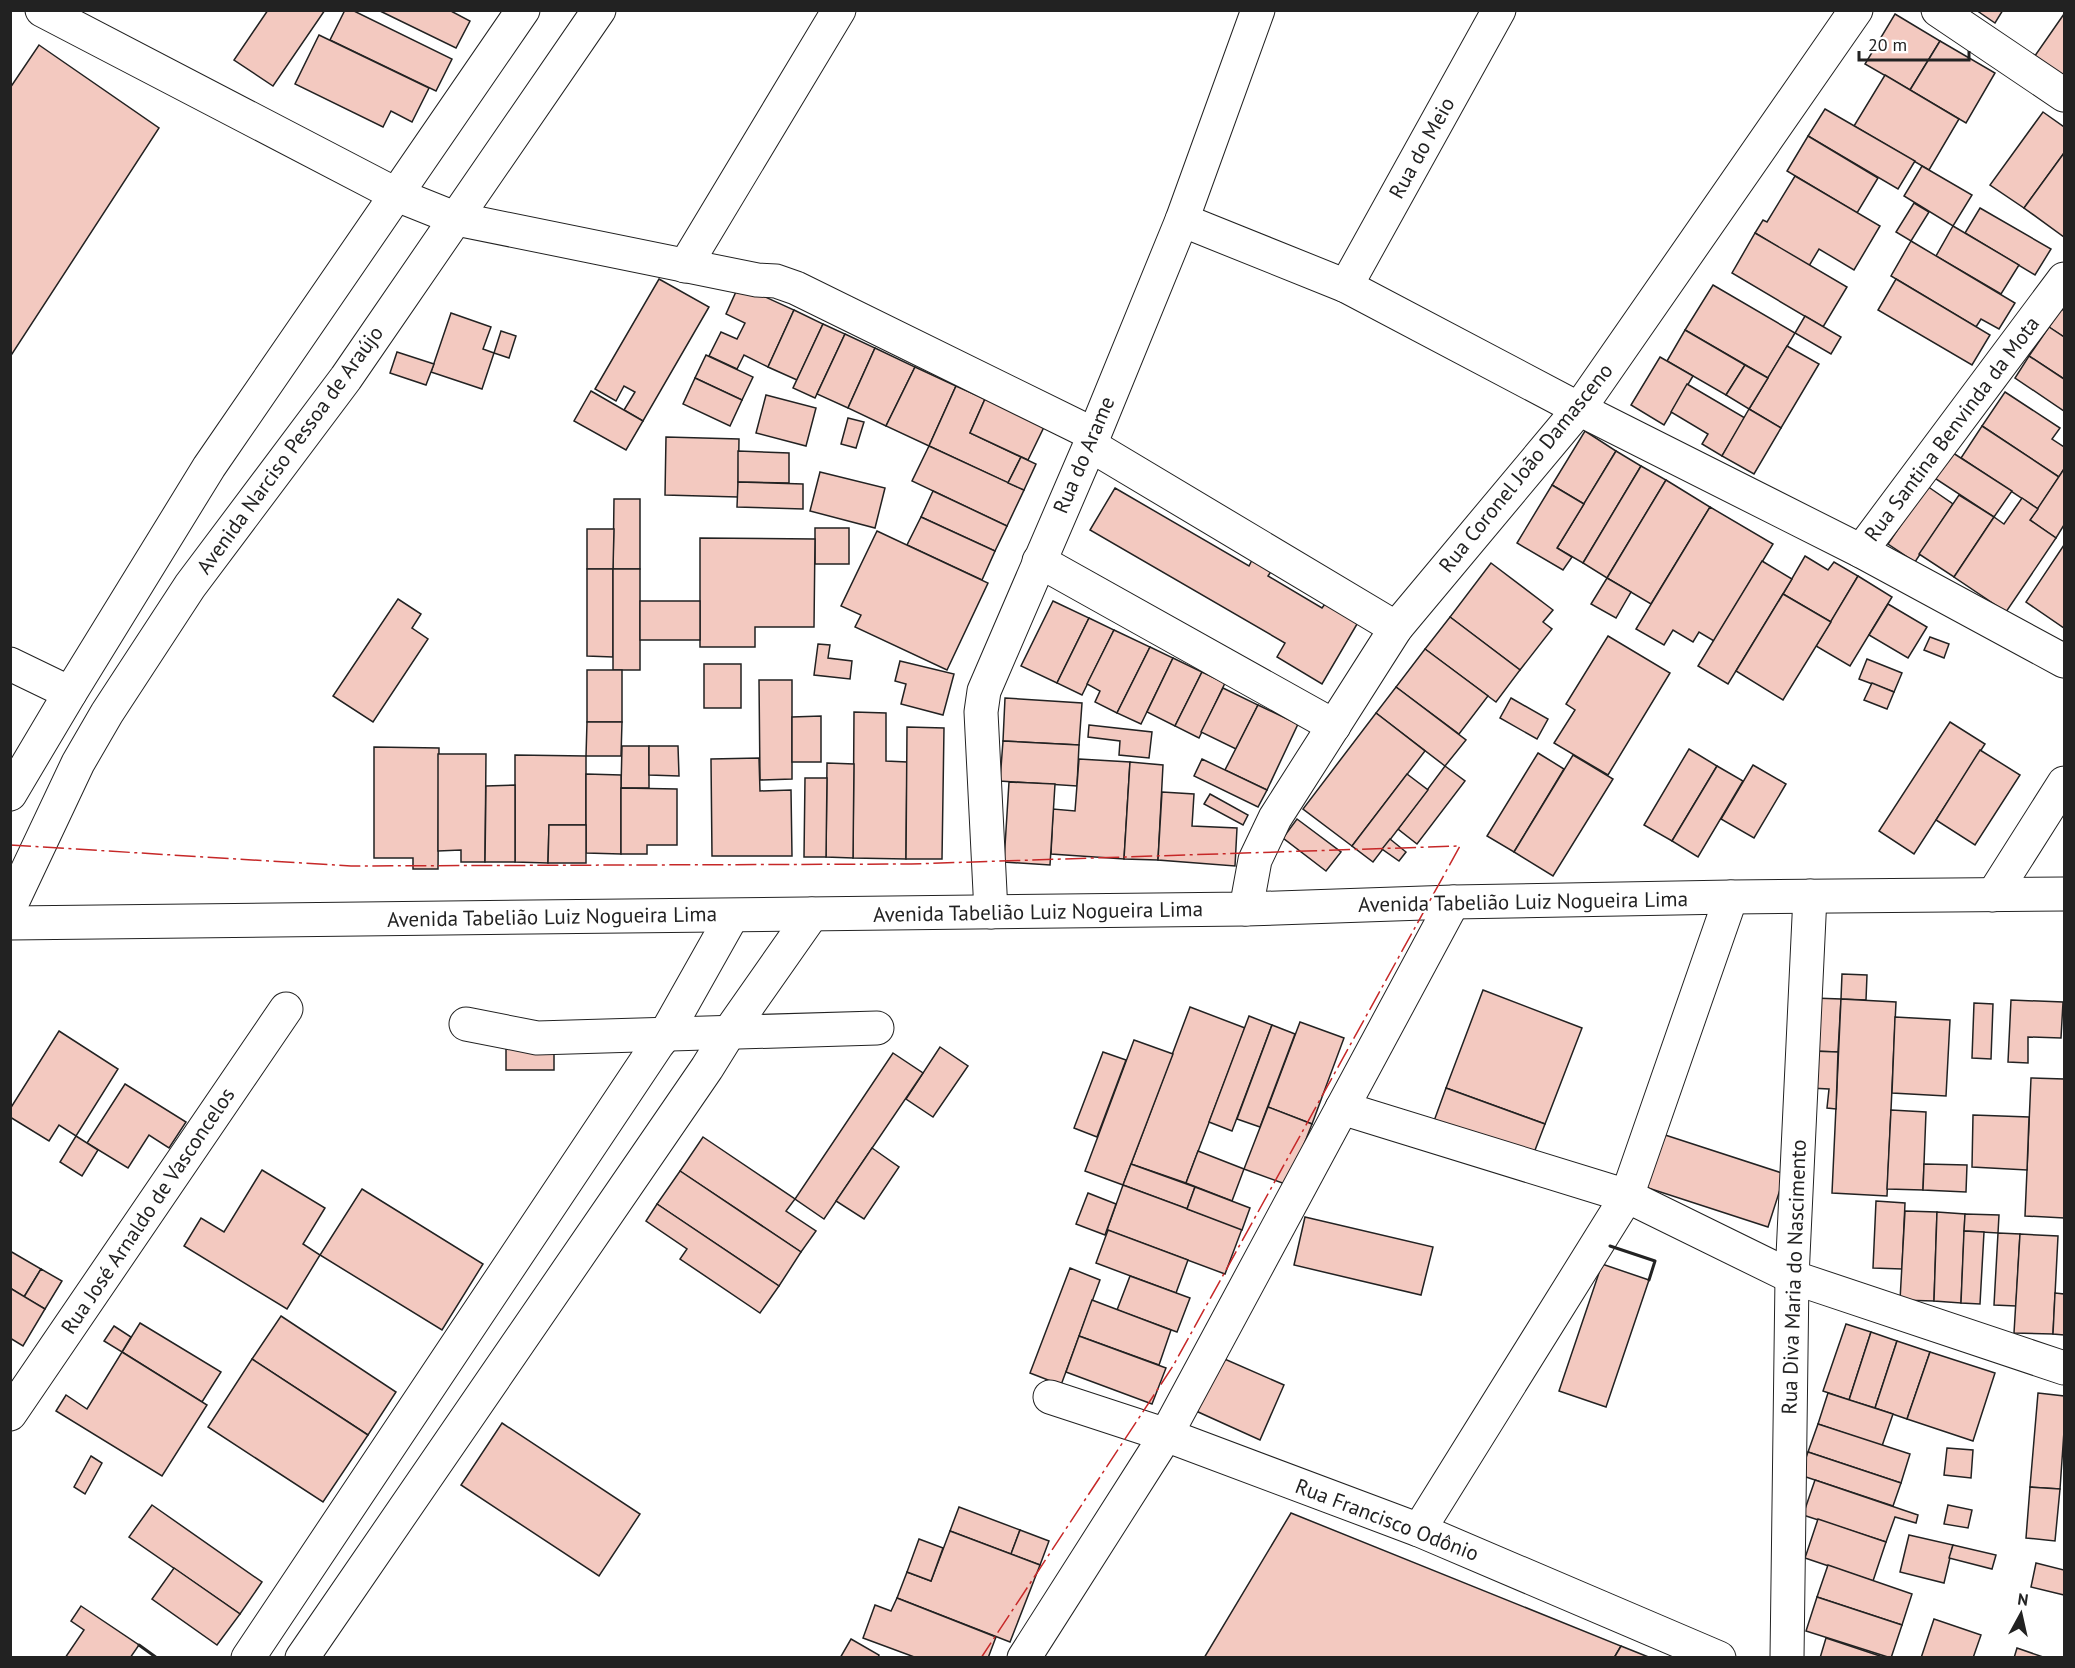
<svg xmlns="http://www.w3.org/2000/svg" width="2075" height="1668" font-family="'PT Sans',sans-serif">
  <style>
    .building { fill: #f3c9c0; stroke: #222; stroke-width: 1.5 }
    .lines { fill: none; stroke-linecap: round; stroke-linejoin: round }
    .minor-casing { stroke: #222; stroke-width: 35 }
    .highway-casing { stroke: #222; stroke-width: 35 }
    .minor { stroke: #fff; stroke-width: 33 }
    .highway { stroke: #fff; stroke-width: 33 }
    .wall { stroke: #222; stroke-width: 3 }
    .power { stroke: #c62828; stroke-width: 1.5; stroke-dasharray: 21 4.5 3 4.5; stroke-linecap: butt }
    .labels { text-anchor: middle; stroke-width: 4.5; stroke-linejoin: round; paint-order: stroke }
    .street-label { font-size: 21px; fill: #222; stroke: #fff }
  </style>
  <rect width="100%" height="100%" fill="#fff"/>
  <!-- building -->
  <g class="building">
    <path d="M268,10H325L273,86L234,60Z"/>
    <path d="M345,10H352L452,59L436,91L330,40Z"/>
    <path d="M378,10H449L470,21L456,48Z"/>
    <path d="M1976,10H2003L1995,23Z"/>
    <path d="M1895,14L1940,41L1910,90L1865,64Z"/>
    <path d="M2064,14V83L2032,60Z"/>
    <path d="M319,35L429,88L412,122L391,111L383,127L295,84Z"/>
    <path d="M1940,41L1995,73L1966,123L1910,90Z"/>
    <path d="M39,45L159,128L10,357V88Z"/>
    <path d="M1885,75L1959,119L1929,170L1854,126Z"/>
    <path d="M1825,109L1915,161L1898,189L1808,136Z"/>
    <path d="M2043,112L2064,127V153L2024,208L1990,185Z"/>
    <path d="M1808,136L1878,178L1857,213L1787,171Z"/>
    <path d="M2064,153V237L2024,208Z"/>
    <path d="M1922,166L1972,195L1953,226L1904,196Z"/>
    <path d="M1795,176L1880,226L1854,270L1819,249L1809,266L1755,233L1763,220L1767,222Z"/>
    <path d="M1914,203L1929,212L1911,241L1896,232Z"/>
    <path d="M1980,208L2051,249L2035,275L1965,233Z"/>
    <path d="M1953,226L2019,265L2001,294L1936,256Z"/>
    <path d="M1755,233L1847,287L1823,327L1732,273Z"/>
    <path d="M1911,241L2015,303L1999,329L1981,319L1976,327L1891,276Z"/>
    <path d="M659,279L709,307L643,421L624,410L635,392L624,386L616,401L595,389Z"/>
    <path d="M1896,279L1990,335L1972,365L1878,310Z"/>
    <path d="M739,285L794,310L768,367L744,355L737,369L709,356L721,332L737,339L745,323L726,314Z"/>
    <path d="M1713,285L1795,333L1768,378L1685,330Z"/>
    <path d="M2061,308L2064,311V337L2049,327Z"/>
    <path d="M794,310L823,324L797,380L768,367Z"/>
    <path d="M451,313L491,327L483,349L494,353L482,389L431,372Z"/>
    <path d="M1805,316L1841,337L1831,354L1795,333Z"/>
    <path d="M823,324L845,334L815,398L793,388Z"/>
    <path d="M2049,327L2064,337V379L2029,356Z"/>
    <path d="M1685,330L1745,365L1726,395L1667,361Z"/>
    <path d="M501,331L516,336L509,358L494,353Z"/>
    <path d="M845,334L875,348L848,408L817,394Z"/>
    <path d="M1787,346L1819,364L1781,428L1749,409Z"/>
    <path d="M875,348L915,367L886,426L848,408Z"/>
    <path d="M397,352L434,364L426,385L390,373Z"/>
    <path d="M706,355L753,377L742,400L695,378Z"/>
    <path d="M2029,356L2064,379V411L2015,378Z"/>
    <path d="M1660,357L1693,376L1664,425L1631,405Z"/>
    <path d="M1745,365L1768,378L1749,409L1726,395Z"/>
    <path d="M915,367L956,386L929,446L886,426Z"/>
    <path d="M695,378L742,400L730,426L683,404Z"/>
    <path d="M1687,384L1745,418L1722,456L1702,444L1708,434L1671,412Z"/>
    <path d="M956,386L985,399L970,433L1021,457L1008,483L929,446Z"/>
    <path d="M591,391L643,421L626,450L574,421Z"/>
    <path d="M2005,392L2060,428L2052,439L2064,447V469L2059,477L1982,426Z"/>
    <path d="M766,395L816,408L806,446L756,433Z"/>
    <path d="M985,399L1044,427L1028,460L970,433Z"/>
    <path d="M1749,409L1781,428L1754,474L1722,456Z"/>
    <path d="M848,418L864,422L856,448L841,444Z"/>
    <path d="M1982,426L2059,477L2038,509L1961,458Z"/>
    <path d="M1585,431L1616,451L1584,504L1552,485Z"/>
    <path d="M666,437L739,439L738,497L665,495Z"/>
    <path d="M929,446L1024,490L1007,526L912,481Z"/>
    <path d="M738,451L789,453V483L738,482Z"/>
    <path d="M1616,451L1641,466L1583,563L1557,548Z"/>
    <path d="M1950,451L2012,491L1994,517L1933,477Z"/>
    <path d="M1021,457L1036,464L1024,490L1008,483Z"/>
    <path d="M1641,466L1666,480L1607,578L1583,563Z"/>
    <path d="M2064,469V525L2056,538L2030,520Z"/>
    <path d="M820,472L885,488L875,528L810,511Z"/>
    <path d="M1666,480L1710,507L1651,604L1607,578Z"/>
    <path d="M738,482L803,484V509L737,507Z"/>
    <path d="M1552,485L1584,504L1557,548L1572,557L1563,570L1517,543Z"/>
    <path d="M1927,486L1953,504L1915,562L1888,544Z"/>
    <path d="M1115,488L1249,566L1253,558L1272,570L1268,576L1322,608L1328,600L1360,619L1322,684L1277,657L1285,643L1090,530Z"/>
    <path d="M933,491L1007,526L995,551L921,517Z"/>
    <path d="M1959,495L1994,517L1954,577L1919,554Z"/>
    <path d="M2022,498L2038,509L2030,520L2056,538L2006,612L1954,577L1994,517L2004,524Z"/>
    <path d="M614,499H640V569H613Z"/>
    <path d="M1710,507L1773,544L1714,641L1699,632L1693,642L1673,630L1664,645L1636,629Z"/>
    <path d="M921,517L995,551L982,580L907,545Z"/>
    <rect x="815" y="528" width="34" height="36"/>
    <path d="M587,529H614L613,569H587Z"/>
    <path d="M877,531L988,583L947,670L855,627L861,615L841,606Z"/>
    <path d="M700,538L815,539L814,627H755V647H700Z"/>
    <path d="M2064,545V628L2026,602Z"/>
    <path d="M1805,556L1828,570L1834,562L1858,576L1831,622L1783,594Z"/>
    <path d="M1762,561L1792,579L1728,684L1698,666Z"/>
    <path d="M1491,563L1553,610L1543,622L1552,629L1520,670L1450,617Z"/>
    <path d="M587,569H613V657L587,656Z"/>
    <rect x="613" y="569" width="27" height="101"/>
    <path d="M1858,576L1892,597L1850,666L1816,646Z"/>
    <path d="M1607,578L1631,592L1616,618L1591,604Z"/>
    <path d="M1783,594L1831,622L1783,700L1736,671Z"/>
    <path d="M398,599L421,614L412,628L428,639L373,722L333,696Z"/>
    <rect x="640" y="601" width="60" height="39"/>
    <path d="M1053,601L1089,618L1057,683L1021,666Z"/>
    <path d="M1888,604L1927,627L1908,658L1869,635Z"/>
    <path d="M1450,617L1520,670L1496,702L1425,649Z"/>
    <path d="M1089,618L1114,630L1082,695L1057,683Z"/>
    <path d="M1114,630L1150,647L1117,713L1095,702L1100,691L1087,684Z"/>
    <path d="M1608,636L1670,673L1608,775L1554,743L1575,710L1566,704Z"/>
    <path d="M1930,637L1949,644L1944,658L1924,650Z"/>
    <path d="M818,644L830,645L828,658L852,661L850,679L814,675Z"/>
    <path d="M1150,647L1173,658L1141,724L1117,713Z"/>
    <path d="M1425,649L1488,696L1459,734L1396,687Z"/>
    <path d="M1173,658L1202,672L1175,726L1147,712Z"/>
    <path d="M1867,659L1902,673L1894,692L1859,679Z"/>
    <path d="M900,661L954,674L943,715L901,704L906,684L895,681Z"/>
    <rect x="704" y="664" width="37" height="44"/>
    <rect x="587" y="670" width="35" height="52"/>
    <path d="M1202,672L1225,683L1199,738L1175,726Z"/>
    <path d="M759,680H792V779L760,780Z"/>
    <path d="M1872,683L1894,692L1887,709L1864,700Z"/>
    <path d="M1396,687L1466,740L1445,766L1376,713Z"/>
    <path d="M1223,688L1258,705L1236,749L1201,732Z"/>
    <path d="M1005,698L1082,703L1079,745L1003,741Z"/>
    <path d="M1511,698L1548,719L1537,739L1500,718Z"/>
    <path d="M1258,705L1298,724L1267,790L1225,770Z"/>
    <path d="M854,712L886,713V761L907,762L906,859L853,858Z"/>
    <path d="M1376,713L1425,751L1352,846L1303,809Z"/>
    <path d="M821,716V762H792V717Z"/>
    <path d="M587,722H622L621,756H586Z"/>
    <path d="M1950,722L1985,744L1914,854L1879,831Z"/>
    <path d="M1089,725L1152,732L1149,758L1119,755L1120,741L1088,737Z"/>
    <path d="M907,727L944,728L942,859H906Z"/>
    <path d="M1003,741L1079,745L1077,786L1000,781Z"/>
    <path d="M622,746H649V788H621Z"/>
    <path d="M649,746H678L679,776L649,775Z"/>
    <path d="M374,747L439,748L438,869H413V858H374Z"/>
    <path d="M1689,749L1717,766L1672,841L1644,825Z"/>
    <path d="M1980,750L2020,775L1975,845L1936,820Z"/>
    <path d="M1538,753L1564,769L1514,852L1487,836Z"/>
    <path d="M438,754H486L485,862H461V850L438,851Z"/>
    <path d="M515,755L586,756V825H549L548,863L515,862Z"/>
    <path d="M1573,755L1613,779L1553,876L1514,852Z"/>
    <path d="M759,758L760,791L791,790L792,856H712L711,759Z"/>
    <path d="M1079,759L1130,762L1124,859L1051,854L1053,809L1075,811Z"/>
    <path d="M1202,759L1267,790L1258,807L1194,776Z"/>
    <path d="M1130,762L1163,765L1158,860L1124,859Z"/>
    <path d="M827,763L854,764L853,858L826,857Z"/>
    <path d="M1753,765L1786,784L1754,838L1721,819Z"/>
    <path d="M1445,766L1465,781L1417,844L1398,829Z"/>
    <path d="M1717,766L1743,781L1698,857L1672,841Z"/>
    <path d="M586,774L621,775V854L586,853Z"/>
    <path d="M1407,774L1428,790L1373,862L1352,846Z"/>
    <path d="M805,778H827L826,857H804Z"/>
    <path d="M1009,782L1055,784L1050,865L1004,862Z"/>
    <path d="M515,785V862H485L486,786Z"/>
    <path d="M621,788L677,789V845H647V854H621Z"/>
    <path d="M1162,792L1194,794L1192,826L1237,828L1235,866L1158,860Z"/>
    <path d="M1210,794L1248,815L1243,825L1204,804Z"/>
    <path d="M1297,819L1341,852L1326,871L1283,838Z"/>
    <path d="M549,825H586V863H548Z"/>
    <path d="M1390,839L1406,852L1399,861L1382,849Z"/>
    <path d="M1842,974L1867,975L1866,1000L1841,999Z"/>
    <path d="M1483,990L1582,1028L1545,1124L1446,1088Z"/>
    <path d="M1813,998L1841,999L1838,1052L1811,1051Z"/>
    <path d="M1841,999L1896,1002L1887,1196L1832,1193Z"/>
    <path d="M2011,1000L2063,1002L2061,1038L2028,1037V1063L2008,1062Z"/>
    <path d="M1974,1003L1993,1004L1991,1059L1972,1058Z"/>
    <path d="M1190,1007L1245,1028L1186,1183L1131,1164Z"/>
    <path d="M1249,1016L1272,1025L1232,1131L1209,1122Z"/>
    <path d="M1895,1017L1950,1020L1946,1096L1892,1093Z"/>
    <path d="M1300,1022L1344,1038L1312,1124L1268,1107Z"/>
    <path d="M1272,1025L1295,1034L1260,1127L1237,1119Z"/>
    <path d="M59,1031L118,1069L76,1136L59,1125L49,1141L10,1117V1109Z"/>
    <path d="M1134,1040L1173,1054L1123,1185L1085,1171Z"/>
    <path d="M940,1047L968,1066L933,1117L906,1099Z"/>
    <rect x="506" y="1049" width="48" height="21"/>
    <path d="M1811,1051L1838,1052L1836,1109L1827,1108L1829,1089L1809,1088Z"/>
    <path d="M1103,1052L1126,1060L1097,1137L1074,1128Z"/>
    <path d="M893,1053L923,1073L824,1219L795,1199Z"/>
    <path d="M2031,1078L2064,1079V1218L2025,1216Z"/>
    <path d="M125,1084L186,1122L169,1148L149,1135L128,1168L87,1143Z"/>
    <path d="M1446,1088L1545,1124L1532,1158L1434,1121Z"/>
    <path d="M1268,1107L1312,1124L1288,1185L1244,1169Z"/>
    <path d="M1891,1110L1926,1112L1923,1190L1887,1189Z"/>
    <path d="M1973,1115L2029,1117L2027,1170L1972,1167Z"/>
    <path d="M1659,1133L1785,1174L1768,1227L1642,1186Z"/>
    <path d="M76,1136L98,1150L82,1176L60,1162Z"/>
    <path d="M703,1137L795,1199L786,1211L816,1231L801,1252L680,1171Z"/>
    <path d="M872,1148L899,1167L864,1219L836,1201Z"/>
    <path d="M1198,1151L1244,1169L1232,1201L1186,1183Z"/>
    <path d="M1131,1164L1195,1187L1187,1209L1123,1185Z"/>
    <path d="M1924,1164L1967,1165L1966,1192L1923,1190Z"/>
    <path d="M262,1170L325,1208L303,1244L320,1255L287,1309L184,1246L201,1218L224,1232Z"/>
    <path d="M680,1171L801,1252L779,1286L657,1204Z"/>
    <path d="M1123,1185L1242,1229L1225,1274L1107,1230Z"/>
    <path d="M1195,1187L1250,1208L1242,1230L1187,1209Z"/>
    <path d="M362,1189L483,1264L442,1330L320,1255Z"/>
    <path d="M1088,1193L1116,1204L1105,1235L1076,1224Z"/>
    <path d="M1876,1201L1905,1203L1902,1269L1873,1268Z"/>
    <path d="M657,1204L779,1286L760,1313L680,1259L687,1249L646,1221Z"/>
    <path d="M1905,1211L1937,1212L1934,1301L1900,1300Z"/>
    <path d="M1937,1212L1965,1214L1961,1303L1934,1301Z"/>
    <path d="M1965,1214L1999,1215L1998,1233L1964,1231Z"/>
    <path d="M1305,1217L1433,1247L1421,1295L1294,1265Z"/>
    <path d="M1108,1230L1188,1260L1176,1293L1096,1263Z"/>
    <path d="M1964,1231L1984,1232L1980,1304L1961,1303Z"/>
    <path d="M1998,1233L2020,1234L2016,1306L1994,1305Z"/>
    <path d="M2020,1234L2058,1236L2053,1334L2014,1333Z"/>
    <path d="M10,1251L41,1269L24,1297L10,1288Z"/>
    <path d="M1602,1264L1649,1280L1606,1407L1559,1391Z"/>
    <path d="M1070,1268L1100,1280L1061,1385L1030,1373Z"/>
    <path d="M41,1269L62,1281L45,1309L24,1297Z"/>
    <path d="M1130,1276L1190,1298L1177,1332L1117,1310Z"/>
    <path d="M10,1288L45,1309L23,1346L10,1338Z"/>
    <path d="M2055,1293L2064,1294V1335L2053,1334Z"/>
    <path d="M1092,1300L1171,1330L1159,1365L1079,1336Z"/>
    <path d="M281,1316L396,1392L368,1435L252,1359Z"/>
    <path d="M140,1323L221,1372L202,1402L122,1352Z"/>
    <path d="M1846,1324L1871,1332L1849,1400L1823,1391Z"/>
    <path d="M114,1326L131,1337L122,1352L104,1341Z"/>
    <path d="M1871,1332L1897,1341L1875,1408L1849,1400Z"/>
    <path d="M1079,1336L1166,1368L1152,1404L1066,1372Z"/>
    <path d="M1897,1341L1930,1352L1907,1419L1875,1408Z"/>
    <path d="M122,1352L207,1405L162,1476L56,1411L66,1395L87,1409Z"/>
    <path d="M1930,1352L1995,1373L1973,1441L1907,1419Z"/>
    <path d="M1220,1357L1284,1385L1260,1440L1196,1411Z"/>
    <path d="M252,1359L368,1435L323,1502L208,1427Z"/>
    <path d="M1828,1393L1893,1414L1882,1446L1818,1424Z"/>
    <path d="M2038,1393L2064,1396V1431L2060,1489L2030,1487Z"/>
    <path d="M502,1423L640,1514L599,1576L461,1485Z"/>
    <path d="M1818,1424L1910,1454L1901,1483L1808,1452Z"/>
    <path d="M1947,1448L1973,1450L1971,1478L1944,1475Z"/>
    <path d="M1808,1452L1901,1483L1893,1506L1800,1475Z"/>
    <path d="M91,1456L102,1463L85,1494L74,1487Z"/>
    <path d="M1815,1480L1918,1515L1916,1523L1895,1517L1886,1542L1803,1515Z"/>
    <path d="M2030,1487L2060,1489L2055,1541L2026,1538Z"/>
    <path d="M152,1505L262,1582L240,1614L129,1537Z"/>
    <path d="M1948,1505L1972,1510L1968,1528L1944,1524Z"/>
    <path d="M959,1507L1020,1530L1011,1554L950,1531Z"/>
    <path d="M1291,1513L1621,1646L1614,1658H1204Z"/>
    <path d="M1818,1519L1886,1542L1873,1581L1805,1558Z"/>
    <path d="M1020,1530L1049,1541L1040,1565L1011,1554Z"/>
    <path d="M950,1531L1040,1565L1010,1642L897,1598L907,1572L931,1581Z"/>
    <path d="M1909,1535L1953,1545L1944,1583L1900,1572Z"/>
    <path d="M919,1539L943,1548L931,1581L907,1572Z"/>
    <path d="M1953,1545L1996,1555L1992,1569L1949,1558Z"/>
    <path d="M2036,1563L2064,1570V1595L2031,1587Z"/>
    <path d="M1828,1565L1912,1594L1902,1625L1817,1597Z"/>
    <path d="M174,1568L240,1614L217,1645L152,1599Z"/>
    <path d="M1817,1597L1902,1625L1891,1658L1806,1631Z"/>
    <path d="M897,1598L996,1637L988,1658H917L863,1638L875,1605L891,1611Z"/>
    <path d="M81,1606L139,1645L130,1658H65L84,1630L71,1621Z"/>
    <path d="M1934,1619L1981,1635L1973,1658H1921Z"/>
    <path d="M1826,1638L1886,1658H1820Z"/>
    <path d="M851,1639L879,1655L878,1658H840Z"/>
    <path d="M1621,1646L1651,1658H1614Z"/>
    <path d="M2017,1648L2046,1658H2014Z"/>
  </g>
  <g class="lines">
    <defs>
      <g id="minor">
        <path d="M42,10L397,195L457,219L757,280L776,281L796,288L1093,434"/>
        <path d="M1938,10L2064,95"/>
        <path d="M1182,220L1346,286L1579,409L1861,551L2064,661"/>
        <path d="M685,266L839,10"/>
        <path d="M1346,286L1499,10"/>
        <path d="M1090,445L1396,628"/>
        <path d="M1861,551L2064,279"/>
        <path d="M1039,561L1334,726"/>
        <path d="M10,664L70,693"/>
        <path d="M10,794L70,693L209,467L523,10"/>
        <path d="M1993,895L2064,783"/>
        <path d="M10,907L78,763L107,713L190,586L346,378L599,10"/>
        <path d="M1246,909L1255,860L1275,818L1396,628L1579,409L1856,10"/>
        <path d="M991,912L981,712L984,691L1090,445L1182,220L1258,10"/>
        <path d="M466,1024L537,1038L877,1028"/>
        <path d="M1342,1108L1627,1196L1792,1277L2064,1368"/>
        <path d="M1050,1397L1166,1435L1419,1530L1719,1658"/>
        <path d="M10,1414L286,1009"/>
        <path d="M1419,1530L1627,1196L1731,897"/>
        <path d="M248,1658L657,1045L665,1035L732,916"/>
        <path d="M302,1658L707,1068L730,1031L812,914"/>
        <path d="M1024,1658L1166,1435L1453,902"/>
        <path d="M1787,1658L1792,1277L1810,896"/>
      </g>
      <path id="highway" d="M10,923L1246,909L1453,902L1731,897L2064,894"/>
    </defs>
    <!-- minor casing -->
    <use href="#minor" class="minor-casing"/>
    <!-- highway casing -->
    <use href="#highway" class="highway-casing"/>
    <!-- minor -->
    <use href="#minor" class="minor"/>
    <!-- highway -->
    <use href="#highway" class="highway"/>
    <!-- wall -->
    <g class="wall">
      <path d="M1610,1246L1655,1261L1649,1280"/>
      <path d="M139,1645L157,1658"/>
    </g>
    <!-- power -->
    <path class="power" d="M10,845L351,866L911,864L1460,846L1173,1366L981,1658"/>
  </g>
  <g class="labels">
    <!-- street labels -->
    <g class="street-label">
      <text transform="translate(1422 148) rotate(-61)" y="7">Rua do Meio</text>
      <text transform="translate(1952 429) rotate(-53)" y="7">Rua Santina Benvinda da Mota</text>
      <text transform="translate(290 450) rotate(-54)" y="7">Avenida Narciso Pessoa de Araújo</text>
      <text transform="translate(1084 455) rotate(-67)" y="7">Rua do Arame</text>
      <text transform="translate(1526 468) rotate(-51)" y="7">Rua Coronel João Damasceno</text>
      <text transform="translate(1523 902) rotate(-1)" y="7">Avenida Tabelião Luiz Nogueira Lima</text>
      <text transform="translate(1038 912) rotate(-1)" y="7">Avenida Tabelião Luiz Nogueira Lima</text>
      <text transform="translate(552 917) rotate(-1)" y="7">Avenida Tabelião Luiz Nogueira Lima</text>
      <text transform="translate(148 1211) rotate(-56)" y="7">Rua José Arnaldo de Vasconcelos</text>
      <text transform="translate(1794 1277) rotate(-88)" y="7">Rua Diva Maria do Nascimento</text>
      <text transform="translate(1387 1520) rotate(21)" y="7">Rua Francisco Odônio</text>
    </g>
  </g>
  <!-- border -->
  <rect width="2075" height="1668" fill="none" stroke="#222222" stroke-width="24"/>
  <!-- north arrow -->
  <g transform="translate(2021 1614) rotate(8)" stroke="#ffffff" stroke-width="4.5" paint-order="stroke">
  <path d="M0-4.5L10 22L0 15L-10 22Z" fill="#222222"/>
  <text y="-9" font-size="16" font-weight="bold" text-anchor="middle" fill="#222222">N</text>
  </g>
  <!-- scale -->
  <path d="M1859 51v9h110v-9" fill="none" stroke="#222222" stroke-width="3"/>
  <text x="1868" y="51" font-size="18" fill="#222222" stroke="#ffffff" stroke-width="4.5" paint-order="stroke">20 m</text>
</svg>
